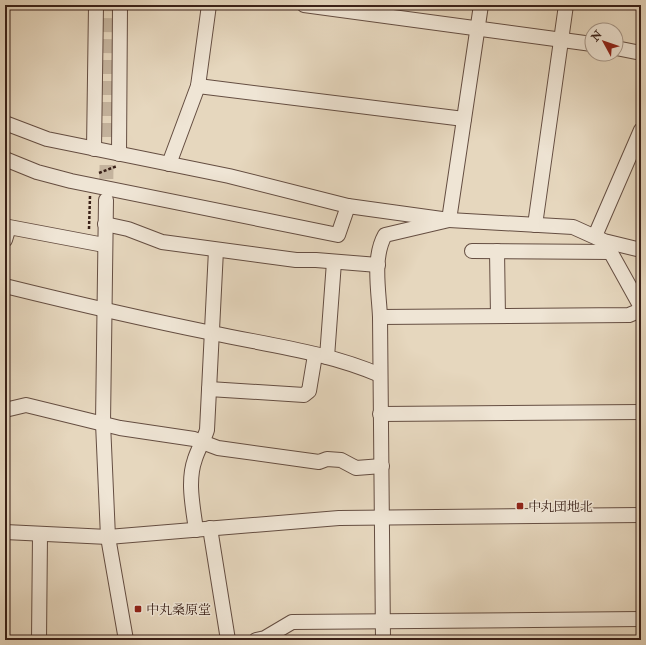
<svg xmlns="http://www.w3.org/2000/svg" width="646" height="645" font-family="'IM FELL Double Pica','Noto Serif JP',serif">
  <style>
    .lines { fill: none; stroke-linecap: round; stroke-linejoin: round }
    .minor-tunnel { stroke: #c4b39d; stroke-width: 14; stroke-dasharray: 14 7; stroke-linecap: butt }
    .minor-casing { stroke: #654e42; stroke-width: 16 }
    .path { stroke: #3a2118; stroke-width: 2.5; stroke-dasharray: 3 2; stroke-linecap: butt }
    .minor { stroke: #efe5d5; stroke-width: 14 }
    .poi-dot { fill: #8f2418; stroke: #efe5d5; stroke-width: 1.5 }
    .labels { text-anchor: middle; stroke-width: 3; stroke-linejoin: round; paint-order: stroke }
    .poi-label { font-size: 13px; fill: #3a2118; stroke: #efe5d5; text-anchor: start }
  </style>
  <rect width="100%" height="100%" fill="#e6d7be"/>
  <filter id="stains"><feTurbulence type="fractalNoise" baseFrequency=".005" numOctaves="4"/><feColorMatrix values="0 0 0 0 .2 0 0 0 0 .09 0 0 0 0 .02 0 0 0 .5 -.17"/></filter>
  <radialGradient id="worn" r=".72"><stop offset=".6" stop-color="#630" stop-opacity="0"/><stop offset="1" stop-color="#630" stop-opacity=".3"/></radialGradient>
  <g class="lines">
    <!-- minor-tunnel -->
    <path class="minor-tunnel" d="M106,200L109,5"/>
    <defs>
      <g id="minor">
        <path d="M304,5L592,44"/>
        <path d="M616,48L641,53"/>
        <path d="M198,86L464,119"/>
        <path d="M5,123L47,139L229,176L348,206L449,220L573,227L604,241L641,250"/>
        <path d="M94,149L96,5"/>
        <path d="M119,154L120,5"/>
        <path d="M5,159L37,172L71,181L338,235L348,206"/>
        <path d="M169,164L198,86L209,5"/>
        <path d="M106,200L103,423L108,537L126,640"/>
        <path d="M105,224L128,229L162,242L296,260H316L378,265"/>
        <path d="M535,225L566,5"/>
        <path d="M595,236L641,130"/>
        <path d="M5,240L9,227L104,245"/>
        <path d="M606,244L641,307"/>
        <path d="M472,251L611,252"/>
        <path d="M497,251L498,316"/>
        <path d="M5,286C74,303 143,319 212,333C268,345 327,352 380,375"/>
        <path d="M380,317L629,315L641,310"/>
        <path d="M327,357L334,262"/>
        <path d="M209,389L304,395L309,391L315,355"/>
        <path d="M5,410L26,405L120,428L194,439L218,448L319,462L327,459L341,460L356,468L382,466"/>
        <path d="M380,414L641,412"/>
        <path d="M210,528L228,640"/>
        <path d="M196,530C193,507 187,481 195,459C198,449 204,440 207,430L216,250"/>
        <path d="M5,532L108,537L339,518L641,515"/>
        <path d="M39,640L40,535"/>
        <path d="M256,640L265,638L292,622L641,619"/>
        <path d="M383,640L380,317C379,292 372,258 385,235L449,220L481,5"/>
      </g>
    </defs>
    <!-- minor casing -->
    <use href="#minor" class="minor-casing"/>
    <!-- path -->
    <g class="path">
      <path d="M99,173L117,166"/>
      <path d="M89,229L90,196"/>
    </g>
    <!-- minor -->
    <use href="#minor" class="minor"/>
  </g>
  <!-- markers -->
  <g class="poi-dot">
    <rect x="516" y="502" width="8" height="8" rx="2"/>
    <rect x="134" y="605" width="8" height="8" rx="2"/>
  </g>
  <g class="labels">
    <!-- poi labels -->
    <g class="poi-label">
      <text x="528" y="511">中丸団地北</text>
      <text x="146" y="614">中丸桑原堂</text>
    </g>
  </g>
  <!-- margin -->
  <rect width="646" height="645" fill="none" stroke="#e6d7be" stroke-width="20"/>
  <rect x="6" y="6" width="634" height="633" fill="none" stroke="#3a2118" stroke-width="2"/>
  <rect x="10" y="10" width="626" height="625" fill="none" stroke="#3a2118"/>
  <!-- north arrow -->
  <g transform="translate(604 42) rotate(310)"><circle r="19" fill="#efe5d5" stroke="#a79789"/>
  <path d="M0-3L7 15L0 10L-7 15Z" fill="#8f2418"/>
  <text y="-6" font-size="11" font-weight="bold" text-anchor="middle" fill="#3a2118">N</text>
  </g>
  <rect width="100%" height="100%" filter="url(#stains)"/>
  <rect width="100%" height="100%" fill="url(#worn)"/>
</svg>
